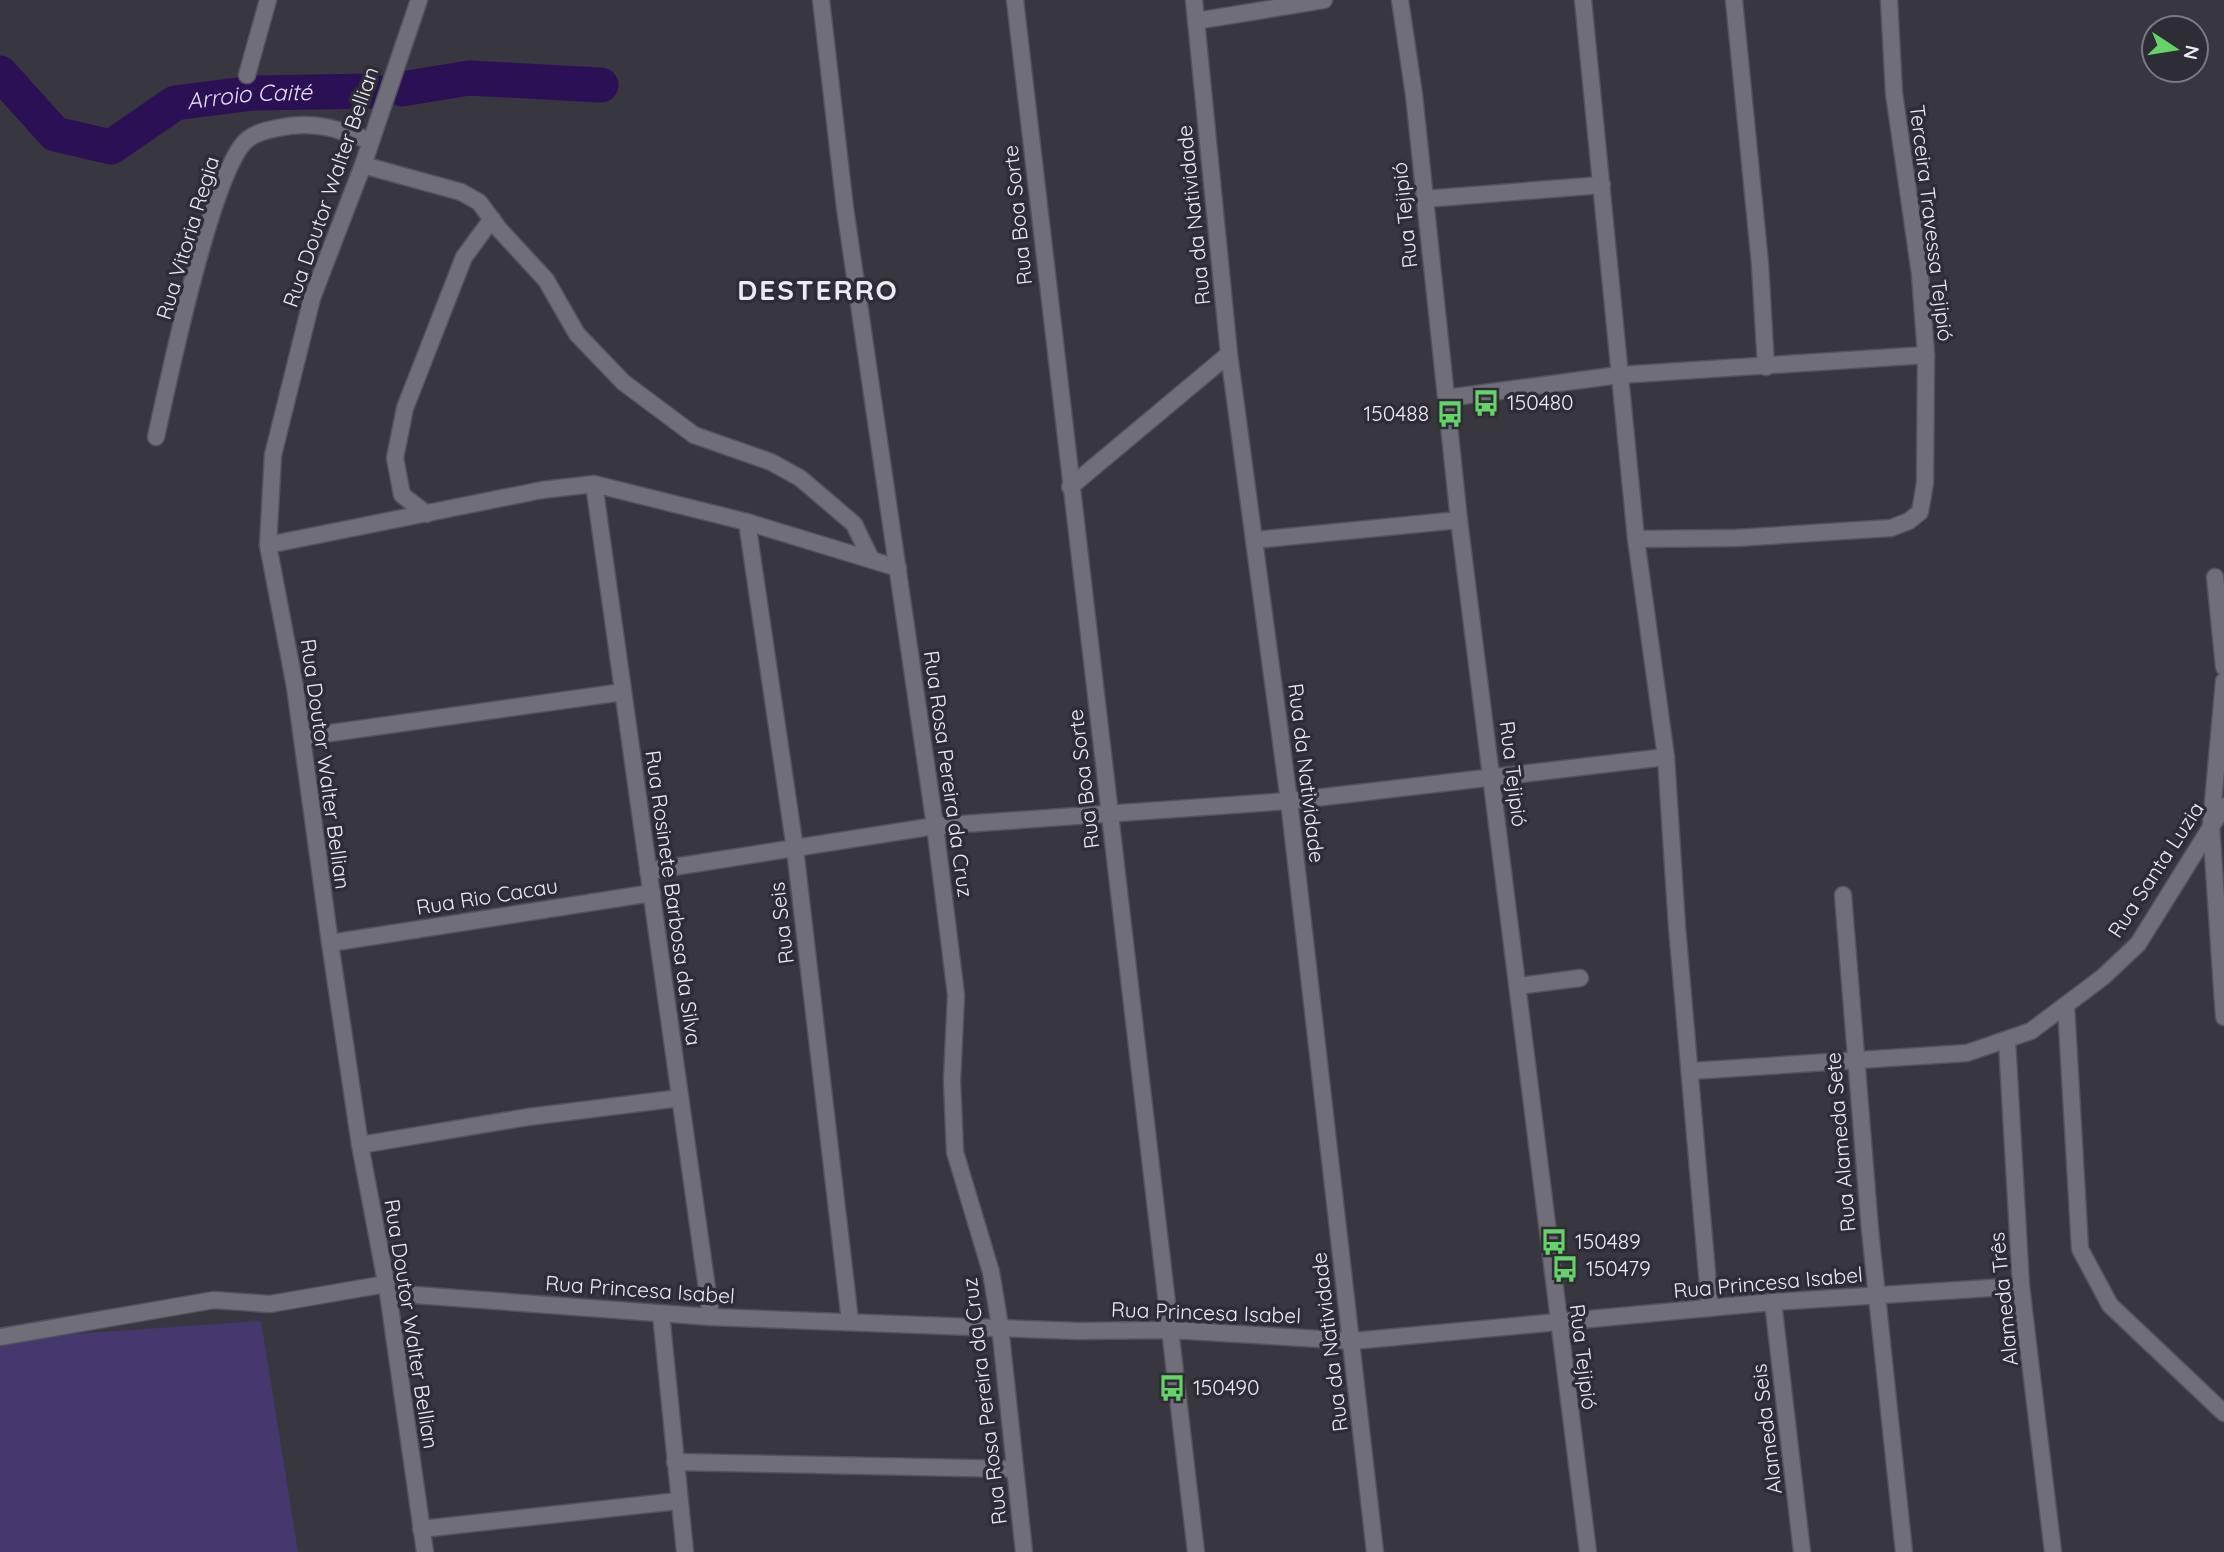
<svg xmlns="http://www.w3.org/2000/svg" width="2224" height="1552" font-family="Quicksand,sans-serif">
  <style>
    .green { fill: #47376f }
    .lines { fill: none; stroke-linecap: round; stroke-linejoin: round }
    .river { stroke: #2b1056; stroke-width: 35 }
    .minor-casing { stroke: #54535b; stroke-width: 19 }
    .minor { stroke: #706e78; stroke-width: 16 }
    .labels { text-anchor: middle; stroke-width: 7; stroke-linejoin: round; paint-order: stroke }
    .street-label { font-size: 21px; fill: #ecebf1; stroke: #2e2c35 }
    .poi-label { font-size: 21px; fill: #ecebf1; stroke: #2e2c35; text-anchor: start }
    .water-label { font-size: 23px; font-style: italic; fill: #e4e0f5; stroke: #2e2c35 }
    .district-label { font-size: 28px; font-weight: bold; letter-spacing: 2px; fill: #ecebf1; stroke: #2e2c35 }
  </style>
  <rect width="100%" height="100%" fill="#38363f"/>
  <!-- green -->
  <path class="green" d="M261,1321L298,1552H0V1339Z"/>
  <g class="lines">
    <!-- river -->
    <g class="river">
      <path id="s1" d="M0,73L55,134L111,147L175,103L253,93L373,91"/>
      <path d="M402,89L469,78L601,85"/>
    </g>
    <defs>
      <g id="minor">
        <path d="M419,0L363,165L312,298L273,455L268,545L295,687L330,943L360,1145L388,1293L425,1552"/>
        <path d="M821,0L845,208L935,826L956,995L952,1081L955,1152L991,1272L1000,1326L1024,1552"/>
        <path d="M1015,0L1196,1552"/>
        <path d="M1194,0L1229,354L1289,801L1375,1552"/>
        <path d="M1400,0L1414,95L1459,520L1588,1552"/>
        <path d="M1583,0L1636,539L1666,757L1677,927L1710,1308"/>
        <path d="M1734,0L1760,264L1766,367"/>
        <path d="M1196,21L1324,0"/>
        <path d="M247,75L268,0"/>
        <path d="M363,165L461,192L479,202L499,229L546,280L577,334L623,382L694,435L771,462L800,478L854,524L870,557"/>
        <path d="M1424,199L1602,185"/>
        <path d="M1447,398L1619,375L1926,355"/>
        <path d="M156,437C168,383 212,167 248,139C257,132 268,130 278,128C313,120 338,129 371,141"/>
        <path d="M594,484L711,1317"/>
        <path d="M1070,487L1229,354"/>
        <path d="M427,514L402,495L395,458L405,408L464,257L492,219"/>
        <path d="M747,522L795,849L850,1321"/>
        <path d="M1636,539L1736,538L1891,528L1909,521L1920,512L1925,483L1926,355L1920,274L1894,93L1889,0"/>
        <path d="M1255,540L1459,520"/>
        <path d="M268,545L542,490L594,484L747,522L898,568"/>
        <path d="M2215,577L2224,667"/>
        <path d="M2224,681L2211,825L2224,1017"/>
        <path d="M302,737L623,692"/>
        <path d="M648,871L935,826L1289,801L1666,757"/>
        <path d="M1843,895L1870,1230L1904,1552"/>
        <path d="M330,943L652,893"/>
        <path d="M1518,986L1580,978"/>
        <path d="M2066,1006L2080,1249L2110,1305L2224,1413"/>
        <path d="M2007,1041L2021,1286L2053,1552"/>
        <path d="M1691,1071L1967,1053L2031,1031L2103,977L2138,944L2224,806"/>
        <path d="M360,1145L528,1117L680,1098"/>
        <path d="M388,1293L711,1317L1078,1331L1171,1330L1353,1341L1773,1302L2021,1286"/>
        <path d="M1773,1302L1802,1552"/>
        <path d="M661,1314L685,1552"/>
        <path d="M0,1337L214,1300L270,1304L386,1284"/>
        <path d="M675,1462L1015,1469"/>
        <path d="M421,1529L678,1501"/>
      </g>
    </defs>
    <!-- minor casing -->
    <use href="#minor" class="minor-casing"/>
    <!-- minor -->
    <use href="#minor" class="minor"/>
  </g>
  <!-- icons -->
  <defs>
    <symbol id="bus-bare" viewBox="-9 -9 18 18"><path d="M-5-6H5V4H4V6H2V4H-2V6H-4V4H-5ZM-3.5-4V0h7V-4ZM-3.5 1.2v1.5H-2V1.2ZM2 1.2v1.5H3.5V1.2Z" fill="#64d468" stroke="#2e2c35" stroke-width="2.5" paint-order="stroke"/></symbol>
  </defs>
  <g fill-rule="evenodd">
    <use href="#bus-bare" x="1467" y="384" width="38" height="38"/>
    <use href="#bus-bare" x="1431" y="395" width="38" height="38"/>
    <use href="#bus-bare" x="1535" y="1223" width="38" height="38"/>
    <use href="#bus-bare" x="1546" y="1250" width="38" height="38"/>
    <use href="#bus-bare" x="1153" y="1369" width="38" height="38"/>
  </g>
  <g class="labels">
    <!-- street labels -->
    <g class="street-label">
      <text transform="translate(331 187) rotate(-71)" y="7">Rua Doutor Walter Bellian</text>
      <text transform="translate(1018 215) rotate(-96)" y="7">Rua Boa Sorte</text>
      <text transform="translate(1194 215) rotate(-96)" y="7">Rua da Natividade</text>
      <text transform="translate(1405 215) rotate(-96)" y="7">Rua Tejipió</text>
      <text transform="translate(1931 223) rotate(83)" y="7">Terceira Travessa Tejipió</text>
      <text transform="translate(188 238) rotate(-73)" y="7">Rua Vitoria Regia</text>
      <text transform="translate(325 764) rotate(82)" y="7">Rua Doutor Walter Bellian</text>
      <text transform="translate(1306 773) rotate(83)" y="7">Rua da Natividade</text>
      <text transform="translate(948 774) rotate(82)" y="7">Rua Rosa Pereira da Cruz</text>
      <text transform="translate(1513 774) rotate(83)" y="7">Rua Tejipió</text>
      <text transform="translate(1084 779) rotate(-97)" y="7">Rua Boa Sorte</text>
      <text transform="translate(2156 870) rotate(-57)" y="7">Rua Santa Luzia</text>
      <text transform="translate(487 897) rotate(-9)" y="7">Rua Rio Cacau</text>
      <text transform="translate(673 898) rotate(82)" y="7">Rua Rosinete Barbosa da Silva</text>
      <text transform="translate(782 923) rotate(-97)" y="7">Rua Seis</text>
      <text transform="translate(1841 1142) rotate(-95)" y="7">Rua Alameda Sete</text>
      <text transform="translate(1768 1283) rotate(-5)" y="7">Rua Princesa Isabel</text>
      <text transform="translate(640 1290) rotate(4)" y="7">Rua Princesa Isabel</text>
      <text transform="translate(2004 1299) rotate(-96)" y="7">Alameda Três</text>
      <text transform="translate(1206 1313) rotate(2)" y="7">Rua Princesa Isabel</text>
      <text transform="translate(411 1324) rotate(81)" y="7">Rua Doutor Walter Bellian</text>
      <text transform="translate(1330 1342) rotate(-97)" y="7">Rua da Natividade</text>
      <text transform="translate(1583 1357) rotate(83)" y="7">Rua Tejipió</text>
      <text transform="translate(985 1401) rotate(-97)" y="7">Rua Rosa Pereira da Cruz</text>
      <text transform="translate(1767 1429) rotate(-97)" y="7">Alameda Seis</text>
    </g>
    <!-- poi labels -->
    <g class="poi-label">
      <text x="1507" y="410">150480</text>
      <text x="1429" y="421" text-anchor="end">150488</text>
      <text x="1575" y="1249">150489</text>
      <text x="1586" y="1276">150479</text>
      <text x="1193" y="1395">150490</text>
    </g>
    <!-- water labels -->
    <g class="water-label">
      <text dy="8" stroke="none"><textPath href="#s1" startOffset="292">Arroio Caité</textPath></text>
    </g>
    <!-- district labels -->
    <g class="district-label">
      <text x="818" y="300">DESTERRO</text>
    </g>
  </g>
  <!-- north arrow -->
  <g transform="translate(2175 49) rotate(102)"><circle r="33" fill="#2e2c35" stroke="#7a7880" stroke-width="2"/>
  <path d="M0-5L12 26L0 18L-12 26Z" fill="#64d468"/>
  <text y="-10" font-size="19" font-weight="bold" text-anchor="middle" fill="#ecebf1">N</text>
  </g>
</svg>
